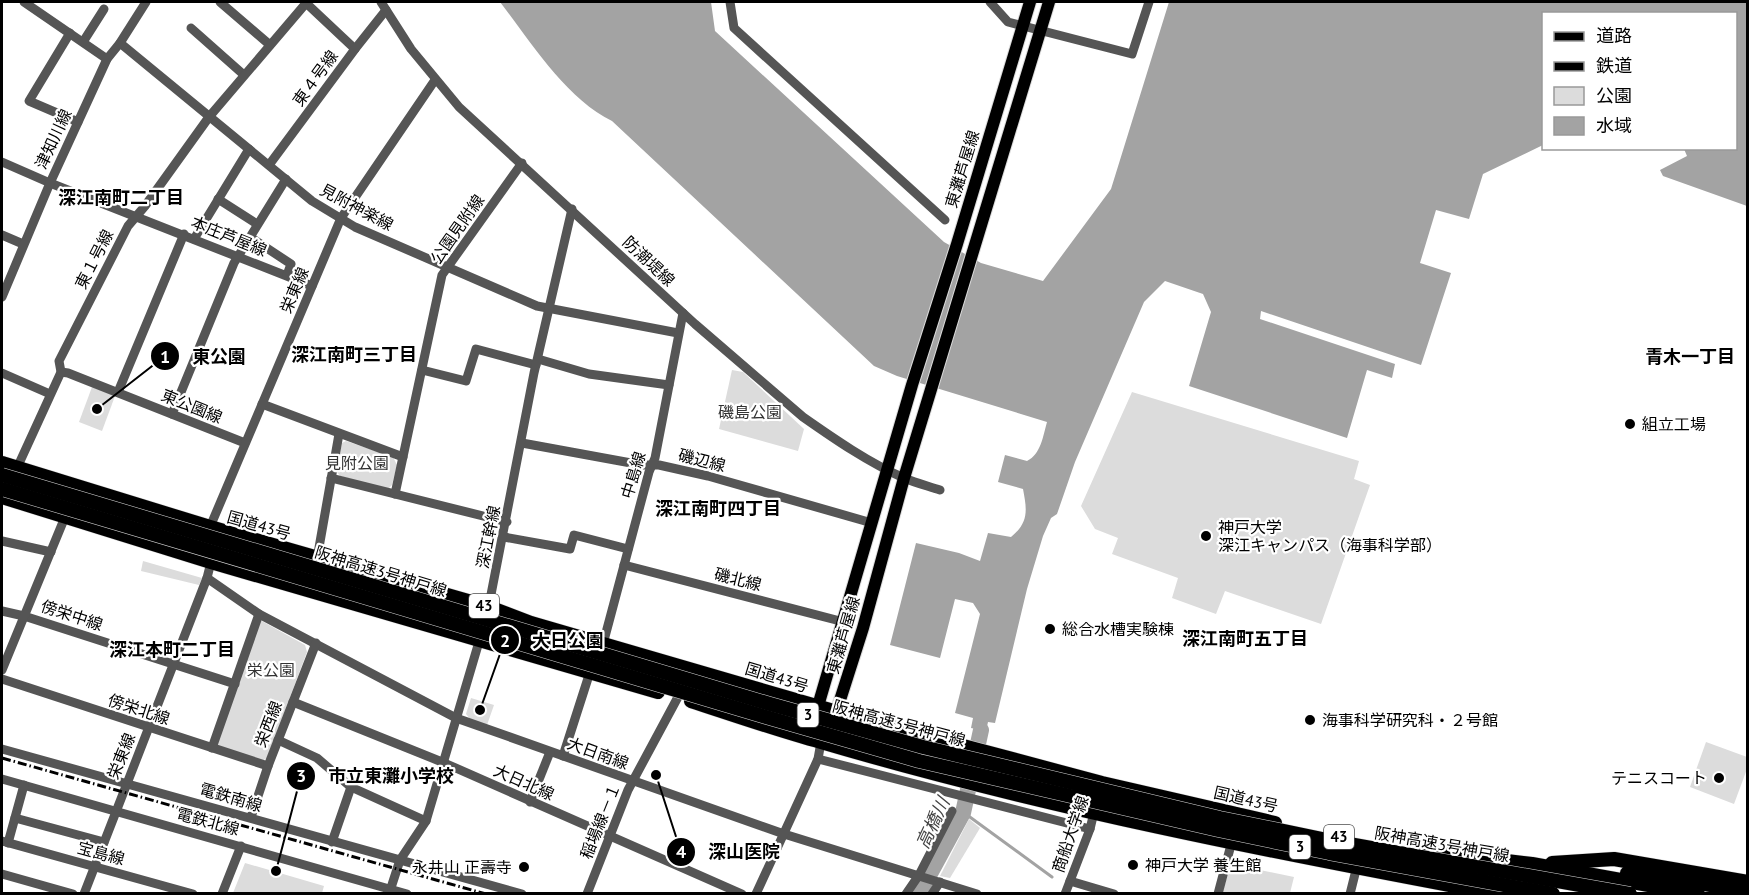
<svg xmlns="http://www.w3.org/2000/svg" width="1749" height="895" font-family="'PT Sans','Noto Sans JP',sans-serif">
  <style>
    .green { fill: #dcdcdc }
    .water { fill: #a3a3a3 }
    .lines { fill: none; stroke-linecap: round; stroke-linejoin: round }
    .stream { stroke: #a3a3a3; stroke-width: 3 }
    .river { stroke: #a3a3a3; stroke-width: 16 }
    .major-casing { stroke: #dbdbdb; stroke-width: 14 }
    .highway-casing { stroke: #dbdbdb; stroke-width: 15 }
    .minor { stroke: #555; stroke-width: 9 }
    .major { stroke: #000; stroke-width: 12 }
    .highway { stroke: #000; stroke-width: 14 }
    .rail { stroke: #000; stroke-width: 3; stroke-dasharray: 9 3 1.5 3; stroke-linecap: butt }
    .highway-bridge-casing { stroke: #dbdbdb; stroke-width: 15; stroke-linecap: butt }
    .highway-bridge { stroke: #000; stroke-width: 14 }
    .poi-dot { fill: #000; stroke: #fff; stroke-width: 2 }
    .labels { text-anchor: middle; stroke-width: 4.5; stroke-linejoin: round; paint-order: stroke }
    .shield { fill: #fff; stroke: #4c4c4c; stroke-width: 1.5 }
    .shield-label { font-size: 15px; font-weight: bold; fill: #000 }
    .street-label { font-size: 16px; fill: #000; stroke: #fff }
    .park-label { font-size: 16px; fill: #333; stroke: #fff }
    .poi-label { font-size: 16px; fill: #000; stroke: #fff; text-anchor: start }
    .neighbourhood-label { font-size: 18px; font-weight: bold; fill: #000; stroke: #fff }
    .water-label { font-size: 18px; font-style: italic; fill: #444; stroke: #fff }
    .leader { fill: none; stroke: #000; stroke-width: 2 }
    .callout-dot { fill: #000; stroke: #fff; stroke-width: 2 }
    .mark-label { font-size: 18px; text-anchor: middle; font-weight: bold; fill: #fff }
    .callout-label { font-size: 18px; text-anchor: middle; font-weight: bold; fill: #000; stroke: #fff; stroke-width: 4.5; stroke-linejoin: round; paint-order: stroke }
  </style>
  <rect width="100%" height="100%" fill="#fff"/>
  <!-- green -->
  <g class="green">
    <path d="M732,370L743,372L804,429L798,451L719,429Z"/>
    <path d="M92,387L115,396L102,431L79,422Z"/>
    <path d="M1132,392L1359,461L1354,479L1370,485L1321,624L1225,591L1216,614L1172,598L1178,578L1112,554L1118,538L1095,529L1081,506Z"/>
    <path d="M346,441L393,457L397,465L392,485L388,489L340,476L337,472L342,443Z"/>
    <path d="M143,561L202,578L199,585L141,571Z"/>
    <path d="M260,620L305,645L307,652L267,758L262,761L216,746Z"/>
    <path d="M471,698L494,705L487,725L470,719L466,714Z"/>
    <path d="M1706,742L1747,757V769L1734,804L1690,787Z"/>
    <path d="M969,819L980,828L950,878L940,876Z"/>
    <path d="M245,863L324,886L322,893H233Z"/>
    <path d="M1231,864L1294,877L1290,893L1222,894Z"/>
  </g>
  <!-- water -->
  <path class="water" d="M500,2H711L715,31L944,242L981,263L1043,281L1111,189L1169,2H1747V206L1663,176L1660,170L1687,156L1684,149L1736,148V14H1544L1543,145L1483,174L1469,219L1436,210L1420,263L1451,273L1421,365L1261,311L1260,319L1395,364L1392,378L1367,370L1347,438L1189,386L1211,312L1203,294L1165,281L1144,302L1075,462L1057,514L1051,518L1043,536L1027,589L995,723L988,722L986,731L971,728L973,718L955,713L980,614L973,603L955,599L940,658L890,645L916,543L959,553L980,561L988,533L1011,537C1029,522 1027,510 1023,489L998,482L1005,455L1027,461C1041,454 1043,436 1047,422L897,376L874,366L612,121C566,99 530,41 500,2Z"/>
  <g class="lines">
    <!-- stream -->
    <path class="stream" d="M963,812L1052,877"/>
    <!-- river -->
    <path class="river" d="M919,894L963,813L981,730"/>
    <defs>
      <g id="major">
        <path d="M819,714L818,706L912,385L957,244L1030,2"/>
        <path d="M834,719L863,628L904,478L1049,2"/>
      </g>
      <g id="highway">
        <path d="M2,463L210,527L489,607L531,623L837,712L967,747L1102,783L1275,823"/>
        <path d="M2,497L211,562L658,692"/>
        <path d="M691,701C734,715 777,730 821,742C1041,807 1272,852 1497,894"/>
        <path d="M1423,851L1532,864L1698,894"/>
        <path d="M1552,863L1614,859L1748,882"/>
        <path d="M1627,873L1661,876L1748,892"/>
      </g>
    </defs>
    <!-- major casing -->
    <use href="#major" class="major-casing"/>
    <!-- highway casing -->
    <use href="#highway" class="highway-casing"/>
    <!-- minor -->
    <g class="minor">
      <path d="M24,2L107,59"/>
      <path d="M220,2L270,45"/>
      <path d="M381,2L411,49L459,107L695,324L803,417C833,438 869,463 904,478C916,483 928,486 940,490"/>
      <path d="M730,2L734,28L945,220"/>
      <path d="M990,2L1008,22L1132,54L1149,2"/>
      <path d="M306,3L355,49"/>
      <path d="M191,28L244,75"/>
      <path d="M70,33L29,101L78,122"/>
      <path d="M83,42L104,9"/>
      <path d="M120,43L312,201L355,227L537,306L678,333"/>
      <path d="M2,162L50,183L312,286"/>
      <path d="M269,165L355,49L386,10"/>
      <path d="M218,199L257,224"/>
      <path d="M2,235L23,244"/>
      <path d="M250,237L291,264L287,275"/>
      <path d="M194,239L249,149"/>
      <path d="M2,297L50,183L107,59L120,43L146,2"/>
      <path d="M538,359L589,374L669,385"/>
      <path d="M422,370L466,381L476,349L536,365"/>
      <path d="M61,372L68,373L245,443"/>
      <path d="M2,373L50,394"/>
      <path d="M118,392L184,234"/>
      <path d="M262,404L403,457"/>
      <path d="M172,414L234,263L286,179"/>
      <path d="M522,443L642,465H659L708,476L872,523"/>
      <path d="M17,468L61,372L59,361L128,226L145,206L209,117L307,2"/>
      <path d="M331,478L507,522"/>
      <path d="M395,494L442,275L522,163"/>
      <path d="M210,527L341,218L435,80"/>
      <path d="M504,537L570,549L574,535L628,549"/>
      <path d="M2,541L51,552"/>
      <path d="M317,559L339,434"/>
      <path d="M624,565L844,622"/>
      <path d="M207,578L259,614L456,718L784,834L977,894"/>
      <path d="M488,610L534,373L572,209"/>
      <path d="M2,611L24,616L235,684"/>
      <path d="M603,644L649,472L655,458L683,313"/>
      <path d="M2,670L65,517"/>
      <path d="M2,679L268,766"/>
      <path d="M293,702L442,762L742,894"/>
      <path d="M278,740L317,758L351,787L426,821"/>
      <path d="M212,748L259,614"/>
      <path d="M2,749L522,894"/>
      <path d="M563,756L590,672"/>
      <path d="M818,759L1090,829"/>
      <path d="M2,779L407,894"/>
      <path d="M530,802L550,752"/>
      <path d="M251,817L268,766L316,643"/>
      <path d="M15,818L104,842"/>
      <path d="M2,841L193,894"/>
      <path d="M332,842L351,787"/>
      <path d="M8,843L24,785"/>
      <path d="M2,874L73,894"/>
      <path d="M1070,881L1114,894"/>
      <path d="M84,894L207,578L211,562"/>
      <path d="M222,894L241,846"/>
      <path d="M389,894L400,860L426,821L481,635"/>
      <path d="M587,894L628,790L678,697"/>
      <path d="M756,894L818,759L821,742"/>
      <path d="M906,894L919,875L952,811"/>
      <path d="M932,894L940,882"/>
      <path d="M1065,894L1090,829L1095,808"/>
      <path d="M1218,894L1232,841"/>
      <path d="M1350,894L1357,866"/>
    </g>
    <!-- major -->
    <use href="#major" class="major"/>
    <!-- highway -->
    <use href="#highway" class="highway"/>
    <!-- rail -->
    <path class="rail" d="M2,758L486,894"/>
    <defs>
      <g id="highway-bridge">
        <path d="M2,475L770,704L923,747L1220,818L1332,841L1630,894"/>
        <path d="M2,489L766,717L919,761L1218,830L1329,853L1553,894"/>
      </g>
    </defs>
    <!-- highway-bridge casing -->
    <use href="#highway-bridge" class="highway-bridge-casing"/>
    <!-- highway-bridge -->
    <use href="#highway-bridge" class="highway-bridge"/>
  </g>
  <!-- markers -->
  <g class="poi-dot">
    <circle cx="1630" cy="424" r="6"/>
    <circle cx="1206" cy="536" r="6"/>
    <circle cx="1050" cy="629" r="6"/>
    <circle cx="1310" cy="720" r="6"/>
    <circle cx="1719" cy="778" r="6"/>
    <circle cx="1133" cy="865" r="6"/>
    <circle cx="524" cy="867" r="6"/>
  </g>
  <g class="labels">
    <!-- shield labels -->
    <g class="shield">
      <rect x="469" y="594" width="30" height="24" rx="4.5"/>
      <rect x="797.5" y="703" width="21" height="24" rx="4.5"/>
      <rect x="1324" y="825" width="30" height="24" rx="4.5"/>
      <rect x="1289.5" y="835" width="21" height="24" rx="4.5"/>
    </g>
    <g class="shield-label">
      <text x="484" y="611">43</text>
      <text x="808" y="720">3</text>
      <text x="1339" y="842">43</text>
      <text x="1300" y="852">3</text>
    </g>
    <!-- street labels -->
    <g class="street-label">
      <text transform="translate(315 78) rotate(-54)" y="6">東４号線</text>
      <text transform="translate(53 139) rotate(-65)" y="6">津知川線</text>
      <text transform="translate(962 169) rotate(-73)" y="6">東灘芦屋線</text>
      <text transform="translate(357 207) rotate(28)" y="6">見附神楽線</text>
      <text transform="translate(457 229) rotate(-55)" y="6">公園見附線</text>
      <text transform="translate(229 236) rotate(22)" y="6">本庄芦屋線</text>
      <text transform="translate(94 259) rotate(-63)" y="6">東１号線</text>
      <text transform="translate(649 261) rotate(43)" y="6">防潮堤線</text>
      <text transform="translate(294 290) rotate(-67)" y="6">栄東線</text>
      <text transform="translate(192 406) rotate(22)" y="6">東公園線</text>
      <text transform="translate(702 460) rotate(14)" y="6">磯辺線</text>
      <text transform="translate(633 475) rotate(-73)" y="6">中島線</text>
      <text transform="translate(259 525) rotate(16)" y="6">国道43号</text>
      <text transform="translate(488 537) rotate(-79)" y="6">深江幹線</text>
      <text transform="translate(381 571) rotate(17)" y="6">阪神高速3号神戸線</text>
      <text transform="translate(738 579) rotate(14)" y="6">磯北線</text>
      <text transform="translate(72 615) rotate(18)" y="6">傍栄中線</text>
      <text transform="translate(843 635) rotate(-74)" y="6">東灘芦屋線</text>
      <text transform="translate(777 677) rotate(17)" y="6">国道43号</text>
      <text transform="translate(139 709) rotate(18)" y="6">傍栄北線</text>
      <text transform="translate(899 723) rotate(15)" y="6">阪神高速3号神戸線</text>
      <text transform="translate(268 724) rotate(-69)" y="6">栄西線</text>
      <text transform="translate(598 753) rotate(20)" y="6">大日南線</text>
      <text transform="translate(121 756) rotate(-68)" y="6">栄東線</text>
      <text transform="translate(524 782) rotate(24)" y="6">大日北線</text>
      <text transform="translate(231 797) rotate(16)" y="6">電鉄南線</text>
      <text transform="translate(1246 799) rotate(13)" y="6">国道43号</text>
      <text transform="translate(208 821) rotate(15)" y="6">電鉄北線</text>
      <text transform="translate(600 821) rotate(-68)" y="6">稲場線－１</text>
      <text transform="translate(1070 834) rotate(-71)" y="6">商船大学線</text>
      <text transform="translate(1442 844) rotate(10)" y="6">阪神高速3号神戸線</text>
      <text transform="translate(101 853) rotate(15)" y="6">宝島線</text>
    </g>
    <!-- park labels -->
    <g class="park-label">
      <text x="750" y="418">磯島公園</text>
      <text x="357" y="469">見附公園</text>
      <text x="271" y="676">栄公園</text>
    </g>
    <!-- poi labels -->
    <g class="poi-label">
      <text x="1642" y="430">組立工場</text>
      <text x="1218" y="533">神戸大学<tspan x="1218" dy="18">深江キャンパス（海事科学部）</tspan></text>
      <text x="1062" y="635">総合水槽実験棟</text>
      <text x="1322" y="726">海事科学研究科・２号館</text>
      <text x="1707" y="784" text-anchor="end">テニスコート</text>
      <text x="1145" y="871">神戸大学 養生館</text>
      <text x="512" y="873" text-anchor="end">永井山 正壽寺</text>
    </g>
    <!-- neighbourhood labels -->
    <g class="neighbourhood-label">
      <text x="121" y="204">深江南町二丁目</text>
      <text x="354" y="361">深江南町三丁目</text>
      <text x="1690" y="363">青木一丁目</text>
      <text x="718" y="515">深江南町四丁目</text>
      <text x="1245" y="645">深江南町五丁目</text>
      <text x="172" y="656">深江本町二丁目</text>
    </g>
    <!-- water labels -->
    <g class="water-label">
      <text transform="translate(933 823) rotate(-65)" y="6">高橋川</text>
    </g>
  </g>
  <!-- callouts -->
  <path class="leader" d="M97 409L165 356M480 710L505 640M276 871L301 776M656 775L681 852"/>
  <g class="callout-dot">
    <circle cx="97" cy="409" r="6"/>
    <circle cx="480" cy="710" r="6"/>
    <circle cx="276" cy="871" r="6"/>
    <circle cx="656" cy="775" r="6"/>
    <circle cx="165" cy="356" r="15"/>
    <circle cx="505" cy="640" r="15"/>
    <circle cx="301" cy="776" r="15"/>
    <circle cx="681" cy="852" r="15"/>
  </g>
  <g class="mark-label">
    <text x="165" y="363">1</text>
    <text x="505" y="647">2</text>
    <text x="301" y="782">3</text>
    <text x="681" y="858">4</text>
  </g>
  <g class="callout-label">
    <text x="219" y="363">東公園</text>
    <text x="568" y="647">大日公園</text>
    <text x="391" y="782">市立東灘小学校</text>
    <text x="744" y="858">深山医院</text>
  </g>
  <!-- border -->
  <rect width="1749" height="895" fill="none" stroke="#000000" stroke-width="6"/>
  <!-- legend -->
  <rect x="1542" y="12" width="195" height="138" fill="#ffffff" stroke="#999999" stroke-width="1.5"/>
  <rect x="1554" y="32" width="30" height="9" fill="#000000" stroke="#999999" stroke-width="1.5"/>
  <text x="1596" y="42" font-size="18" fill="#000000">道路</text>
  <rect x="1554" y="62" width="30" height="9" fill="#000000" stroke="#999999" stroke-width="1.5"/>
  <text x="1596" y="72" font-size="18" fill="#000000">鉄道</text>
  <rect x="1554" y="87" width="30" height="18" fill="#dcdcdc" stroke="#999999" stroke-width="1.5"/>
  <text x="1596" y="102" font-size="18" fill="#000000">公園</text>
  <rect x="1554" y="117" width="30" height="18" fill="#a3a3a3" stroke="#999999" stroke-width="1.5"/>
  <text x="1596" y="132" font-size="18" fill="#000000">水域</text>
</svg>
